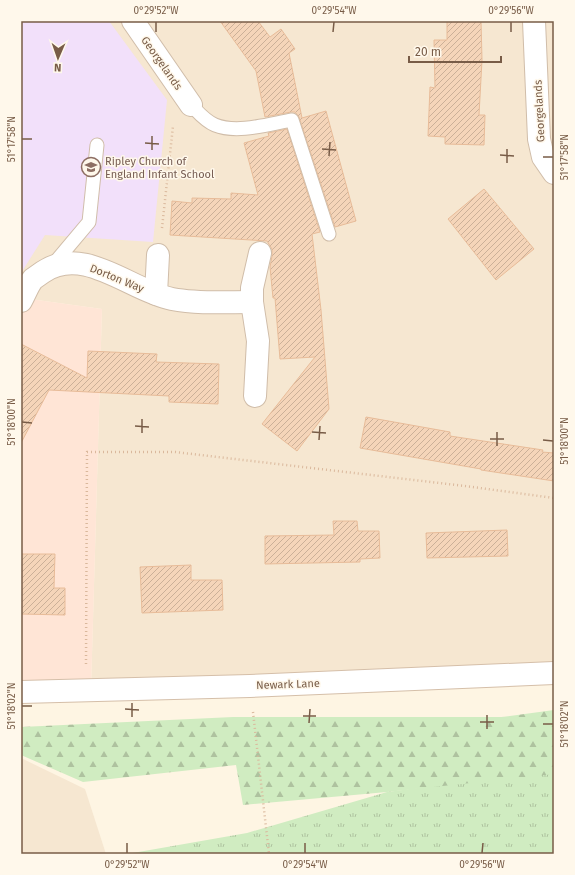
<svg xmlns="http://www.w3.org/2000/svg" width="575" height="875" font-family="'Fira Sans',sans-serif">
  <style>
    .residential { fill: #f6e7d1 }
    .commercial { fill: #ffe5d6 }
    .education { fill: #f2e0fa }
    .grass { fill: url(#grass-tufts) }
    .forest { fill: url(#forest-firs) }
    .building { fill: url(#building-hatch); stroke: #e8bc99 }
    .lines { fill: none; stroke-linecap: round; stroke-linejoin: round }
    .service-casing { stroke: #d0bda9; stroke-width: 15 }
    .minor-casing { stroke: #d0bda9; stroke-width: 24 }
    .secondary-casing { stroke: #d5bfa9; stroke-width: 24 }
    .path { stroke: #dab89c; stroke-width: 2.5; stroke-dasharray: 1 3; stroke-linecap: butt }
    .service { stroke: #fff; stroke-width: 13 }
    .minor { stroke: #fff; stroke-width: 22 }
    .secondary { stroke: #fff; stroke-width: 22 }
    .ticks { fill: none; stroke: #785c47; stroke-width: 1.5 }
    .labels { text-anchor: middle; stroke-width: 3; stroke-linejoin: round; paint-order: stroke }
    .street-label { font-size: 11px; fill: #785c47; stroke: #fff8eb }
    .education-label { font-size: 11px; fill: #785e54; stroke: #fff8eb; text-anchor: start }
    .neatline { fill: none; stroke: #785c47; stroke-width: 1.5 }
    .ticks-label { font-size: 10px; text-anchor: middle; fill: #785c47 }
  </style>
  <defs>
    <pattern id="grass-tufts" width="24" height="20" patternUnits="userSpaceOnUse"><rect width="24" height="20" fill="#d0ecc1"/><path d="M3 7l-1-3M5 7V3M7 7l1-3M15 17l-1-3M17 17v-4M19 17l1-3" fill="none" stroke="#aec29f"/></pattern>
    <pattern id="forest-firs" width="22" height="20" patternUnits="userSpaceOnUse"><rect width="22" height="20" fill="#d0ecc1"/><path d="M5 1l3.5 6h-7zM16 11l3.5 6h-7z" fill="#aec29f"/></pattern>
    <pattern id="building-hatch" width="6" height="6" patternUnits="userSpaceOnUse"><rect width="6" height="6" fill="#f5d5b9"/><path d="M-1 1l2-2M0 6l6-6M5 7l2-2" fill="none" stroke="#cbb098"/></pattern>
  </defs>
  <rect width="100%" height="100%" fill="#fef5e3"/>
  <!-- residential -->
  <g class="residential">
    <path d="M21,21H554V673L91,690L102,309L23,298L21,301Z"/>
    <path d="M21,758L85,789L106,854H21Z"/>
  </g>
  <!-- commercial -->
  <path class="commercial" d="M23,298L102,309L91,690L21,692V301Z"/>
  <!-- education -->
  <path class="education" d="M21,21H109L167,100L153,242L45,235L21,273Z"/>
  <!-- grass -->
  <path class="grass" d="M554,770V854H127L247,833L387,792Z"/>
  <!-- forest -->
  <path class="forest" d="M554,710V774L387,792L243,805L236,765L83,782L21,755V727L233,717H502Z"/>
  <!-- building -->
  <g class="building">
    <path d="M220,21H258L270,37L281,29L295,49L289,53L302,118L326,111L356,221L335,227L299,117L295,112H291L265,117L256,71Z"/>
    <path d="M447,21H481L482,60L479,115H485L484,145L445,144V137L428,136L430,87L435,88L434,40H447Z"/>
    <path d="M287,129L320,232L312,234L321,310L329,409L297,451L262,424L315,357L280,359L275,298H273L270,267L272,256V249L267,241L170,235L172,201L192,203V198L231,199V193L258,195L244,143L269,136L268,133Z"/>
    <path d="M484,189L534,249L496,280L448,219Z"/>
    <path d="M21,344L87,378L88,351L157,354L156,362L219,364L218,404L169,402V396L49,390L21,443Z"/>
    <path d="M366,417L450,432V436L543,450L542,452L554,453V481L481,470V469L360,448Z"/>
    <path d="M333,521H357L358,531H379L380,558L360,559V562L265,564V536L334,535Z"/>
    <path d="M507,530L508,556L427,558L426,533Z"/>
    <path d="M21,554H55L54,588H65V615L21,614Z"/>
    <path d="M191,565V580H222L223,610L142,613L140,567Z"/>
  </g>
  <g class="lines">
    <defs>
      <g id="service">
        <path d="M191,105C198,112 205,121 215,125C237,134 269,124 292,120L329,234"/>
        <path d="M52,266L89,222L97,145"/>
      </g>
      <g id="minor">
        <path d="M133,21L191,105"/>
        <path d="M534,21L539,139L543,157L554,173"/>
        <path d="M156,294L158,255"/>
        <path d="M21,301C25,294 28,285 33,279C36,277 40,274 43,272C84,244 131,291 172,299C198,304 226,302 252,302"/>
        <path d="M255,396L258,341L252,302V288L260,253"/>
      </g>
      <path id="secondary" d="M21,692L250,686L554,673"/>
    </defs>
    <!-- service casing -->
    <use href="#service" class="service-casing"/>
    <!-- minor casing -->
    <use href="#minor" class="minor-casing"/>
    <!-- secondary casing -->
    <use href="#secondary" class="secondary-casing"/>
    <!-- path -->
    <g class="path">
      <path d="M162,228L173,126"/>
      <path d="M86,664L87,452H175L465,486L554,498"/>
      <path d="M253,712L269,854"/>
    </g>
    <!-- service -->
    <use href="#service" class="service"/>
    <!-- minor -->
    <use href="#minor" class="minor"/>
    <!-- secondary -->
    <use href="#secondary" class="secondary"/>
  </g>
  <!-- ticks -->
  <path class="ticks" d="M156,32V22M333,32L334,22M511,32V22M22,139H32M145,143L159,144M322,149L336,150M152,150V136M500,155L514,156M329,156L330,142M543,157H553M507,163V149M22,422L32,423M135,426L149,427M312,432L326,433M142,433V419M490,439H504M319,440L320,426M543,440L553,441M497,446V432M22,706H32M125,709L139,710M303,716H316M132,717V703M480,722H494M309,723L310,709M543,724H553M487,729V715M127,853V843M305,853V843M482,853L483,843"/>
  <!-- icons -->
  <defs>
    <symbol id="school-ring" viewBox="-11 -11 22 22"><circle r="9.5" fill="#fff8eb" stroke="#8d6e63" stroke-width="1.5"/><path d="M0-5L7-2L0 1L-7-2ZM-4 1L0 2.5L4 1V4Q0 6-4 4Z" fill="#8d6e63"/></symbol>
  </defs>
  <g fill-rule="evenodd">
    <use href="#school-ring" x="80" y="156" width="22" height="22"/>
  </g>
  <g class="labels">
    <!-- street labels -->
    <g class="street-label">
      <text transform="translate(162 63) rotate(55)" y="4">Georgelands</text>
      <text transform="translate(539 111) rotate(-93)" y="4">Georgelands</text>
      <text transform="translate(117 278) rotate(22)" y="4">Dorton Way</text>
      <text transform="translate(288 684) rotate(-2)" y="4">Newark Lane</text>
    </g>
    <!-- education labels -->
    <g class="education-label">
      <text x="105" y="165">Ripley Church of<tspan x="105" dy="13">England Infant School</tspan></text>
    </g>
  </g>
  <!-- border -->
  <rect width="575" height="875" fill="none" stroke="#fff8eb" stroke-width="44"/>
  <!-- north arrow -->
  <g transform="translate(58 58) rotate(182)" stroke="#fff8eb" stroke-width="3" paint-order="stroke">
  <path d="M0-3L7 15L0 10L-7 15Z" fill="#785c47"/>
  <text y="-6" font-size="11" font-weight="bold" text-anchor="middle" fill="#785c47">N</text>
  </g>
  <!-- scale -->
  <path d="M409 56v6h92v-6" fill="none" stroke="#785c47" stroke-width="2"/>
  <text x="415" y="56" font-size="12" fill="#785c47" stroke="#fff8eb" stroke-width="3" paint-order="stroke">20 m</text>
  <rect x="22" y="22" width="531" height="831" class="neatline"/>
  <g class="ticks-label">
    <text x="156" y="14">0°29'52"W</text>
    <text x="334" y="14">0°29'54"W</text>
    <text x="511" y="14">0°29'56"W</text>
    <text transform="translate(11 139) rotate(-90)" y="4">51°17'58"N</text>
    <text transform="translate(564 157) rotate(-90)" y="4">51°17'58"N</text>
    <text transform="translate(11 422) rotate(-90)" y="4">51°18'00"N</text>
    <text transform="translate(564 441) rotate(-90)" y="4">51°18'00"N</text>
    <text transform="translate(11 706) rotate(-90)" y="4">51°18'02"N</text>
    <text transform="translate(564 724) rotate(-90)" y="4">51°18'02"N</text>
    <text x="127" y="868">0°29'52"W</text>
    <text x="305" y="868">0°29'54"W</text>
    <text x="482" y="868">0°29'56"W</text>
  </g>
</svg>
